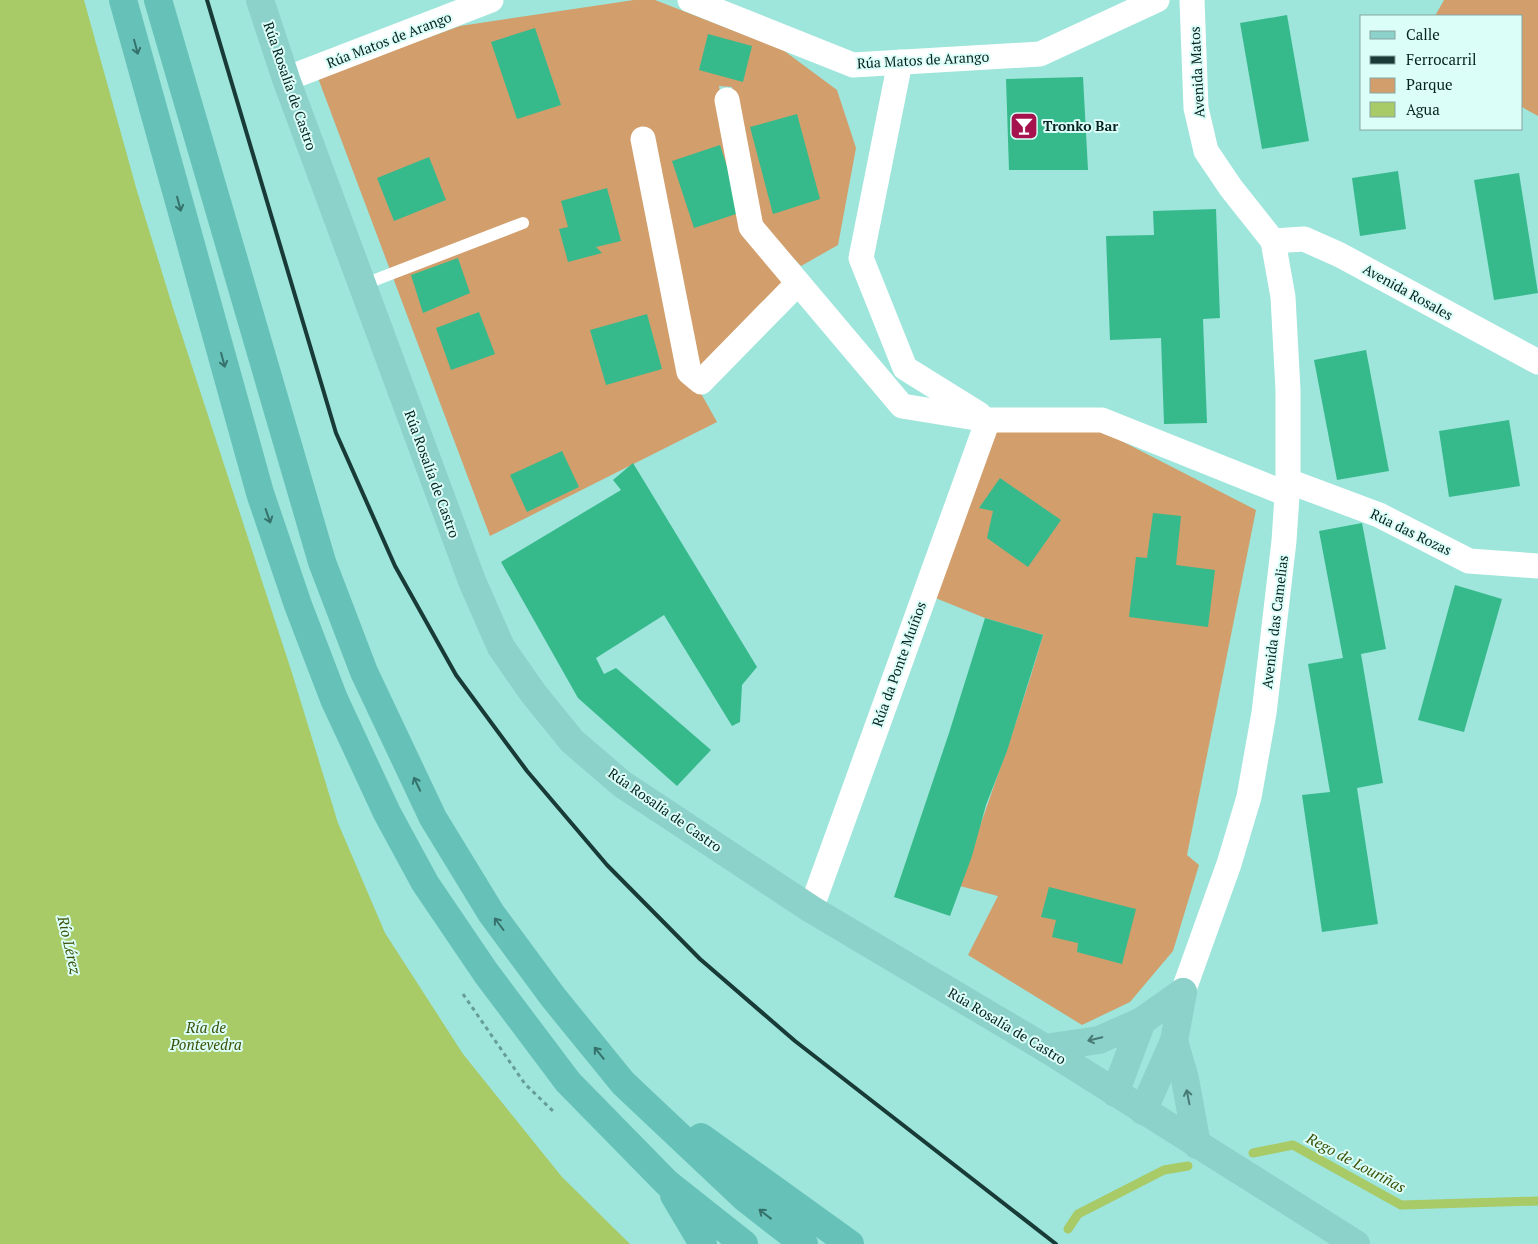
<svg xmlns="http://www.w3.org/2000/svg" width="1538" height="1244" font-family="'PT Serif',serif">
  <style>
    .green { fill: #d19e6c }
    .water { fill: #a8ca67 }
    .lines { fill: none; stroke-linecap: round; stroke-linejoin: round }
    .stream { stroke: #a8ca67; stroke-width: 9 }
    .building { fill: #36ba8c }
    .path { stroke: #669e96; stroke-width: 3; stroke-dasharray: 4 4; stroke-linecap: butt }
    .service { stroke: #fff; stroke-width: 12 }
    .minor { stroke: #fff; stroke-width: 25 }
    .primary { stroke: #8cd1ca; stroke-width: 28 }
    .trunk { stroke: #66c2b8; stroke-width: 28 }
    .rail { stroke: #183b37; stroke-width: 4 }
    .oneway { stroke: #36726c }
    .oneway2 { stroke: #487a75 }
    .labels { text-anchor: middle; stroke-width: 4; stroke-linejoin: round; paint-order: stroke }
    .street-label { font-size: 14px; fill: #052320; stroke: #dcfef9 }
    .poi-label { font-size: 14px; font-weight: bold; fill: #052320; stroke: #dcfef9; text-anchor: start }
    .water-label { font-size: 15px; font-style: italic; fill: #3c5006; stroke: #dcfef9 }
  </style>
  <rect width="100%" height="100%" fill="#9ee5db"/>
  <!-- green -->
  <g class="green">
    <path d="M634,0H655L783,50L837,90L856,148L838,245L801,266L762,226L732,87L719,86L744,230L788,281L702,371L689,372L717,422L490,536L318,78L460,26Z"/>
    <path d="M1444,0H1538V116L1522,107V16H1435Z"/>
    <path d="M994,427L1100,430L1256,510L1187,855L1199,865L1173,951L1130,1002L1082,1025L968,955L998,896L960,886C987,802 1019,720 1043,635L985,618L933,597Z"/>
  </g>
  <!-- water -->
  <path class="water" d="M0,0H84L137,191L173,308L292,673L338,823L385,933L463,1054L562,1177L630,1244H0Z"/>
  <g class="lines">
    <!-- stream -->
    <g class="stream">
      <path d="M1253,1153L1293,1145L1401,1205L1538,1201"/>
      <path d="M1068,1229L1078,1214L1164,1170L1188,1166"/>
    </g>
  </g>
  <!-- building -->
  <g class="building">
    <path d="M1287,15L1309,141L1262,149L1240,23Z"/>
    <path d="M535,28L561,105L517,119L491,42Z"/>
    <path d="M708,34L752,46L743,82L699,70Z"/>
    <path d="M1083,77L1088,170H1009L1006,79Z"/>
    <path d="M797,114L820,199L773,214L750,127Z"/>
    <path d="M720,145L742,212L694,228L672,161Z"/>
    <path d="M429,157L446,200L394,221L377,178Z"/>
    <path d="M1398,171L1406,229L1360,236L1352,178Z"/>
    <path d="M1519,173L1538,293L1494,300L1474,180Z"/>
    <path d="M607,188L621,241L596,247L602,253L568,262L559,229L568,227L561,201Z"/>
    <path d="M1216,209L1220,318L1203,319L1207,423L1164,424L1161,338L1110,340L1106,236L1154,235L1153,211Z"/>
    <path d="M458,258L470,293L423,313L411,275Z"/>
    <path d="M479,312L495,354L451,370L436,328Z"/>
    <path d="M647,314L662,369L606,385L590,330Z"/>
    <path d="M1366,350L1389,471L1337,480L1314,360Z"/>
    <path d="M1509,420L1520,486L1449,497L1439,431Z"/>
    <path d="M562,451L579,487L527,512L510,475Z"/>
    <path d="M633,463L757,667L742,685L740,722L732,726L664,615L596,658L604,674L616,668L711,750L677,786L578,698L501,562L621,490L613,480Z"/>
    <path d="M1000,478L1061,520L1028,567L987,538L993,511L979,508Z"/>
    <path d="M1153,513L1181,516L1176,565L1215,570L1208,627L1129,617L1136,557L1147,558Z"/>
    <path d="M1362,523L1386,649L1361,654L1383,783L1357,788L1378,924L1322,932L1302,795L1330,792L1308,664L1343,658L1319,531Z"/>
    <path d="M1455,585L1502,599L1464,732L1418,720Z"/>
    <path d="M985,618L1043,635L1007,751L986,805L972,856L950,916L894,897L949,733Z"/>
    <path d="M1049,887L1136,909L1122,964L1077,952L1078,943L1052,937L1056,920L1041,917Z"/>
  </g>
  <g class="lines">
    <!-- path -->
    <path class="path" d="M463,994L525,1084L555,1113"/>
    <!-- service -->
    <path class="service" d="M362,285L523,223"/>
    <!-- minor -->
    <g class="minor">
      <path d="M690,0L853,65L1040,54L1157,0"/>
      <path d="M900,62L861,258L905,368L979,414"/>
      <path d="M286,79L491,0"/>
      <path d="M727,100L751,227L902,406L988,420"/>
      <path d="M643,139L689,372L701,382L798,283"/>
      <path d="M1273,241L1304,239L1340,255L1538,362"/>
      <path d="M1288,481L1379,515L1469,561L1538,566"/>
      <path d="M811,909L988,420H1102L1287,494"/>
      <path d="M1183,992L1229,864L1249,797L1264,713L1284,541L1288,481V390L1283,297L1273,241L1231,188L1206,151L1196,108L1192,0"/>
    </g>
    <!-- primary -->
    <g class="primary">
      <path d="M260,0L286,79L472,581L501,647L533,693L572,741L622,784L811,909L1045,1048L1356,1244"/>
      <path d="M1174,1041L1185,1079L1197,1145"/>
      <path d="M1045,1048L1099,1040L1142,1021L1183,992"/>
      <path d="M1115,1093L1142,1021"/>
      <path d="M1143,1111L1174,1041L1183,992"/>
    </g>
    <!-- trunk -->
    <g class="trunk">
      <path d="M123,0L260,493L298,605L334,699L387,813L425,883L486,973L568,1082L667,1183L744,1244"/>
      <path d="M158,0L322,562L364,672L433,818L491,913L553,997L623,1083L746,1199L804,1244"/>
      <path d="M701,1137L850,1244"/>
      <path d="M674,1195L703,1244"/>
    </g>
    <!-- rail -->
    <path class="rail" d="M207,0L336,433L395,566L456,675L527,771L607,865L700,959L795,1041L1056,1244"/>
  </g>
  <!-- one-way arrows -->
  <defs><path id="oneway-shaft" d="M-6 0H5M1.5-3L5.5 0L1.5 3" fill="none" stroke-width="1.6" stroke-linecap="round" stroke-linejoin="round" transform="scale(1.25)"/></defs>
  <g class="oneway">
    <use href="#oneway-shaft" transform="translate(136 47) rotate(75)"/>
    <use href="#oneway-shaft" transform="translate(179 204) rotate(75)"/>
    <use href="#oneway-shaft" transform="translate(223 360) rotate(75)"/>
    <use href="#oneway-shaft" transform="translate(268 516) rotate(71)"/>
    <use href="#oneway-shaft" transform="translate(417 784) rotate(-115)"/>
    <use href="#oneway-shaft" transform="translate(499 924) rotate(-127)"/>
    <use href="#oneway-shaft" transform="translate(599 1053) rotate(-129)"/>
    <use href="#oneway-shaft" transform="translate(765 1214) rotate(-142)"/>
  </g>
  <g class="oneway2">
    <use href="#oneway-shaft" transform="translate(1095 1039) rotate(167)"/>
    <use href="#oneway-shaft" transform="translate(1188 1097) rotate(-101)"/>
  </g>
  <!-- icons -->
  <defs>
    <symbol id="bar-square" viewBox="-11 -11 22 22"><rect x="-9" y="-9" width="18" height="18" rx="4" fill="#a6124e" stroke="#dcfef9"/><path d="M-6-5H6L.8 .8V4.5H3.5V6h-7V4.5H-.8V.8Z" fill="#fff"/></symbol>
  </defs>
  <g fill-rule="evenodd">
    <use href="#bar-square" x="1008" y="110" width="32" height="32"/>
  </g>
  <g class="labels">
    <!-- street labels -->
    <g class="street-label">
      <text transform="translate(389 40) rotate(-21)" y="5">Rúa Matos de Arango</text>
      <text transform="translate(923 60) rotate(-3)" y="5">Rúa Matos de Arango</text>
      <text transform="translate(1197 72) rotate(-93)" y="5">Avenida Matos</text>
      <text transform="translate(290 86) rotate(71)" y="5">Rúa Rosalía de Castro</text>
      <text transform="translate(1408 292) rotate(29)" y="5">Avenida Rosales</text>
      <text transform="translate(432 474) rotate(70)" y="5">Rúa Rosalía de Castro</text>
      <text transform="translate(1411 532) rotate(26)" y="5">Rúa das Rozas</text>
      <text transform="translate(1275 622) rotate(-83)" y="5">Avenida das Camelias</text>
      <text transform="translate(899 664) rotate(-70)" y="5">Rúa da Ponte Muíños</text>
      <text transform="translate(665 810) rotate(35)" y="5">Rúa Rosalía de Castro</text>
      <text transform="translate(1007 1026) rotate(31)" y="5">Rúa Rosalía de Castro</text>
    </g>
    <!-- poi labels -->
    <g class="poi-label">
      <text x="1043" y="131">Tronko Bar</text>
    </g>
    <!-- water labels -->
    <g class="water-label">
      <text transform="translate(69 945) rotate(77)" y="5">Río Lérez</text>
      <text x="206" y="1033">Ría de<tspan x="206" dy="17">Pontevedra</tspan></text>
      <text transform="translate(1356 1163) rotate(28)" y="5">Rego de Louriñas</text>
    </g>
  </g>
  <!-- legend -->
  <rect x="1360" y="15" width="162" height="115" fill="#dcfef9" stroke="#86a6a2"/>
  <rect x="1370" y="31" width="25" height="8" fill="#8cd1ca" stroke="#86a6a2"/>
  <text x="1406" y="40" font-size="15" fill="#052320">Calle</text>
  <rect x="1370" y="56" width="25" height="8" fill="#183b37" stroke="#86a6a2"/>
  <text x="1406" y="65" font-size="15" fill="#052320">Ferrocarril</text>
  <rect x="1370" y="78" width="25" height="15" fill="#d19e6c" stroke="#86a6a2"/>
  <text x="1406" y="90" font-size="15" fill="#052320">Parque</text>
  <rect x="1370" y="102" width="25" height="15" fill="#a8ca67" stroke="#86a6a2"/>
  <text x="1406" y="115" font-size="15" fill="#052320">Agua</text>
</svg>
